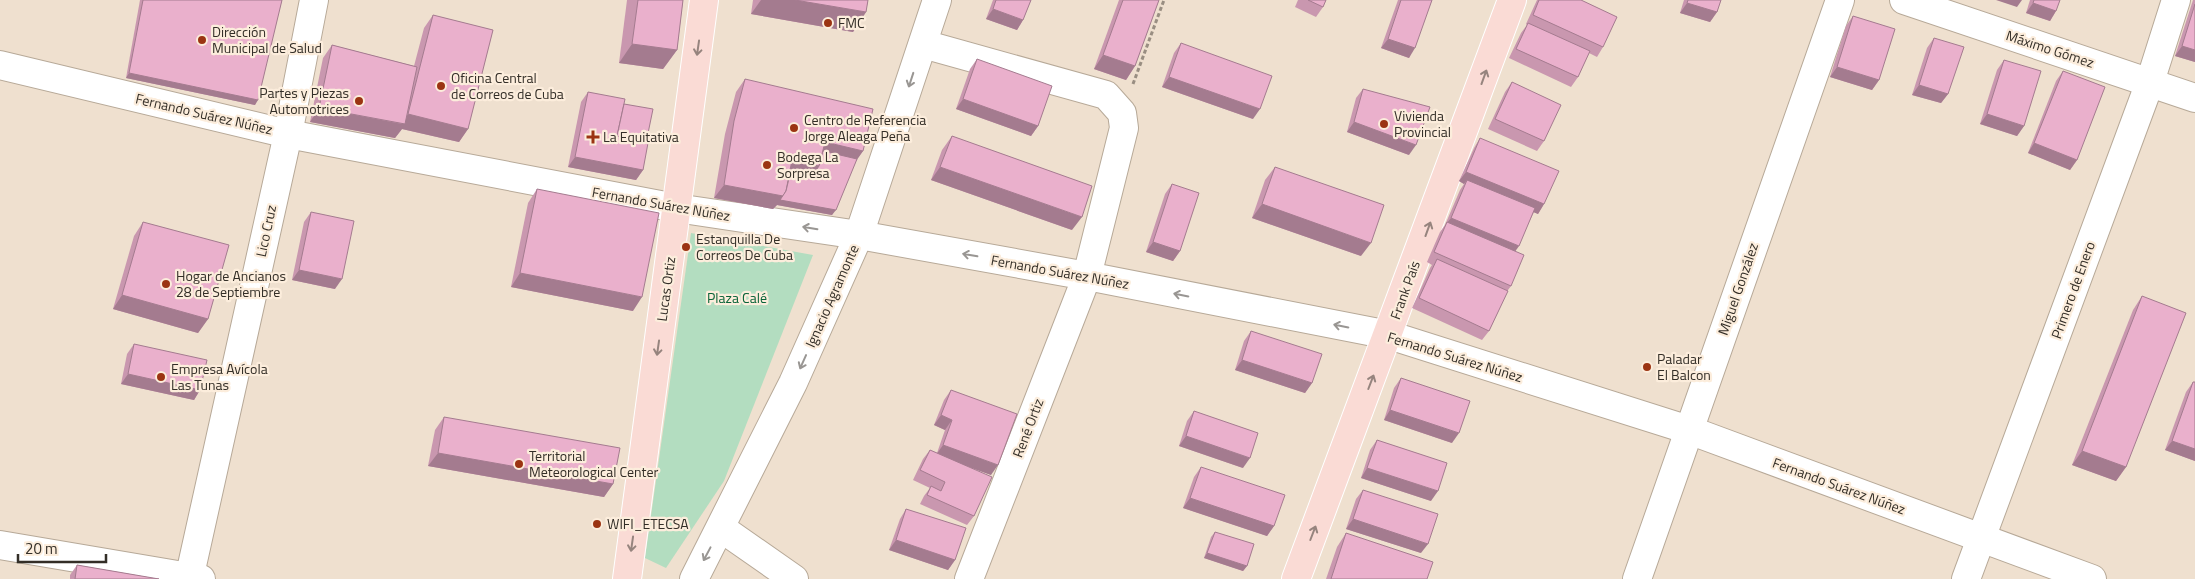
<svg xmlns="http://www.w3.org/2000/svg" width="2195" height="579" font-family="'Titillium Web',sans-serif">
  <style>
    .green { fill: #b3ddc0 }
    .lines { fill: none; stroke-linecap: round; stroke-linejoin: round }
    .minor-casing { stroke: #b7a998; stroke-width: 30 }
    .major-casing { stroke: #fff; stroke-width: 30 }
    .path { stroke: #998e82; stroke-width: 3; stroke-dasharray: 4 2.5; stroke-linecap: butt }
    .minor { stroke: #fff; stroke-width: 28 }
    .major { stroke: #fadbd5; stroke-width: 28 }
    .wall { fill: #c997af }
    .shaded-wall { fill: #a47b8f }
    .building { fill: #eab0cc; stroke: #a47b8f }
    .oneway { stroke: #96847e }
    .oneway2 { stroke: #999693 }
    .poi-dot { fill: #9b3412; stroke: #fceddc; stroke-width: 2 }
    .labels { text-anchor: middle; stroke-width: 4.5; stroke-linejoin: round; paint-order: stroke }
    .poi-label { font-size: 14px; fill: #332e27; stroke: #fceddc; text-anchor: start }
    .street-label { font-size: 14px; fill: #332e27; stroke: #fceddc }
    .park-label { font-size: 14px; fill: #086337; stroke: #fceddc }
  </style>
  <rect width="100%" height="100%" fill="#efe0cf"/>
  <!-- green -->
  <path class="green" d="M691,233L813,255L724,481L666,568L645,558Z"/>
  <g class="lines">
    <defs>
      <g id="minor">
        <path d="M1904,0L2195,98"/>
        <path d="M923,44L1106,95L1122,113L1124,128L1087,276L969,579"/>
        <path d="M0,65L288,134L676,208L859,235L1087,276L1389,335L1689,430L2092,579"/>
        <path d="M721,528L794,579"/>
        <path d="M0,545L201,579"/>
        <path d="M189,579L288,134L314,0"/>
        <path d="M694,579L793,383L859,235L937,0"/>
        <path d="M1637,579L1840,0"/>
        <path d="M1966,579L2150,82L2176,0"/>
      </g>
      <g id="major">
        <path d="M627,579L704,0"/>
        <path d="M1296,579L1512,0"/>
      </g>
    </defs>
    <!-- minor casing -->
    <use href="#minor" class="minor-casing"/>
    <!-- major casing -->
    <use href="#major" class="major-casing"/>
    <!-- path -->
    <path class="path" d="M1133,84L1164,0"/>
    <!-- minor -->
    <use href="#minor" class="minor"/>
    <!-- major -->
    <use href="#major" class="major"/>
  </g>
  <!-- wall -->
  <g class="wall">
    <path d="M140,0H282L255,105L126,78Z"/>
    <path d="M627,0H683L677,50L663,69L619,63Z"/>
    <path d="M753,0H868L866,12L853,32L751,14Z"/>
    <path d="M993,0H1031L1023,20L1017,30L986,19Z"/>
    <path d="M1119,0H1159L1135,66L1126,80L1094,69Z"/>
    <path d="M1298,0H1326L1323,7L1316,17L1295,7Z"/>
    <path d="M1398,0H1432L1409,58L1381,48Z"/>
    <path d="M1537,0H1581L1603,47L1597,57L1589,53L1578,77L1571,87L1509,58L1521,33L1527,25L1526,24Z"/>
    <path d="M1684,0H1721L1717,12L1710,22L1680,13Z"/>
    <path d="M2030,0H2060L2056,11L2050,21L2026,13Z"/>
    <path d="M2193,0H2195V62L2175,56Z"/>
    <path d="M433,15L468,129L459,142L402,129L395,138L310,122L323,58L332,45L414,66L424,28Z"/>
    <path d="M1853,16L1879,80L1872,90L1830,77L1846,26Z"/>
    <path d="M1934,38L1948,94L1941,103L1912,95L1927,48Z"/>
    <path d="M1181,43L1253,119L1162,87L1174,53Z"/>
    <path d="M977,59L1038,126L1031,136L956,109L970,69Z"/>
    <path d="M2004,60L2024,126L2017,136L1980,124L1997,70Z"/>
    <path d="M2063,71L2077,160L2070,170L2028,153L2056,81Z"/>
    <path d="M745,79L863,151L857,159L832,215L777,205L773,209L714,198L725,134L736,92Z"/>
    <path d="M1512,82L1544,141L1537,151L1488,129L1505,92Z"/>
    <path d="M1363,89L1409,155L1347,132L1356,98Z"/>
    <path d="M588,92L624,104L646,143L643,170L636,180L568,167L581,102Z"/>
    <path d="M952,136L1072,230L931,180L942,150Z"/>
    <path d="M1480,138L1544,204L1538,214L1534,212L1515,251L1511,286L1508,290L1489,331L1482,340L1412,308L1430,268L1432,265L1427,262L1440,232L1445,225L1460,190L1464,184L1459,181L1474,148Z"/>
    <path d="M1275,167L1361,256L1252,218L1265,180Z"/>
    <path d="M1172,184L1180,251L1173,261L1146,252L1165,194Z"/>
    <path d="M537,189L633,311L511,287L528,203Z"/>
    <path d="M311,212L335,289L292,280L304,222Z"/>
    <path d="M143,222L208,319L198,333L113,309L134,236Z"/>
    <path d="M2142,296L2126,467L2116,481L2072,465L2133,310Z"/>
    <path d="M1251,331L1312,383L1305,393L1235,370L1244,341Z"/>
    <path d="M134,344L200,390L194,400L121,384L127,354Z"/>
    <path d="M1401,378L1452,443L1384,420L1394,388Z"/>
    <path d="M2193,382H2195V461L2165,450L2186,392Z"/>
    <path d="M951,390L991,475L961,464L974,516L967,525L920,504L924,496L930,488L913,480L923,459L930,450L937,453L945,430L934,425L944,400Z"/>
    <path d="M1194,411L1243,468L1179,446L1187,421Z"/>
    <path d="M444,417L613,484L604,497L428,466L435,430Z"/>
    <path d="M1377,440L1431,501L1361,478L1370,450Z"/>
    <path d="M1201,467L1274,526L1267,536L1183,508L1194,477Z"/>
    <path d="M1363,490L1421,553L1346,529L1356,499Z"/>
    <path d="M906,509L955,560L948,570L889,550L900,519Z"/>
    <path d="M1215,532L1247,566L1243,571L1204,558L1211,537Z"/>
    <path d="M1346,533L1427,579H1326L1337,547Z"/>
    <path d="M77,565L159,579H70V575Z"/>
  </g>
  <!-- shaded-wall -->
  <g class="shaded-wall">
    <path d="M761,0H795L866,12L853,32L751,14Z"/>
    <path d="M1996,0H2022L2017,7Z"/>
    <path d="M1687,3L1717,12L1710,22L1680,13Z"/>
    <path d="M2033,3L2056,11L2050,21L2026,13Z"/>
    <path d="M993,9L1023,20L1017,30L986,19Z"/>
    <path d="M1388,39L1415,48L1409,58L1381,48Z"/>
    <path d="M632,44L677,50L663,69L619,63Z"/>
    <path d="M2182,46L2195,50V62L2175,56Z"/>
    <path d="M1103,55L1135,66L1126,80L1094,69Z"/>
    <path d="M1837,67L1879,80L1872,90L1830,77Z"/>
    <path d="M129,73L258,100L255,105L126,78Z"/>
    <path d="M1169,77L1260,109L1253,119L1162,87Z"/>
    <path d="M1919,85L1948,94L1941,103L1912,95Z"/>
    <path d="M963,99L1038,126L1031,136L956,109Z"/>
    <path d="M319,108L402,124L408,114L468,129L459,142L402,129L395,138L310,122Z"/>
    <path d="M1987,114L2024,126L2017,136L1980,124Z"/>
    <path d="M1354,122L1416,145L1409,155L1347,132Z"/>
    <path d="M825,142L863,151L854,164L818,156Z"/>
    <path d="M2034,143L2077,160L2070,170L2028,153Z"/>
    <path d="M575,157L643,170L636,180L568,167Z"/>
    <path d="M792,160L819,166L810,180L785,175Z"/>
    <path d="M940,167L1082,217L1072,230L931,180Z"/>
    <path d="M1466,172L1544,204L1538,214L1465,184L1467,180L1464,184L1459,181Z"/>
    <path d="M724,185L783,196L836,210L832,215L777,205L773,209L714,198Z"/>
    <path d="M1262,204L1371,243L1361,256L1252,218Z"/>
    <path d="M1451,218L1519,246L1512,256L1446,224Z"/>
    <path d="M1153,242L1180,251L1173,261L1146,252Z"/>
    <path d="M299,270L342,279L335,289L292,280Z"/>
    <path d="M520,273L642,297L633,311L511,287Z"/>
    <path d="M122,295L208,319L198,333L113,309Z"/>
    <path d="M1242,360L1312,383L1305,393L1235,370Z"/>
    <path d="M128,374L200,390L194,400L121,384Z"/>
    <path d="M1390,410L1459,433L1452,443L1384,420Z"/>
    <path d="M941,415L952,420L945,430L934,425Z"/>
    <path d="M1186,436L1250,458L1243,468L1179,446Z"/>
    <path d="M2172,441L2195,449V461L2165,450Z"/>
    <path d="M943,445L998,465L991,475L936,455Z"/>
    <path d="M2082,451L2126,467L2116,481L2072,465Z"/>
    <path d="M438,453L613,484L604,497L428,466Z"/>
    <path d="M1367,468L1438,491L1431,501L1361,478Z"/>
    <path d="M1190,498L1274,526L1267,536L1183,508Z"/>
    <path d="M1353,519L1428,544L1421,553L1346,529Z"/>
    <path d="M896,540L955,560L948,570L889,550Z"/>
    <path d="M1207,553L1247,566L1243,571L1204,558Z"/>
  </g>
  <!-- building -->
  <g class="building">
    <path d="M143,0H282L258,100L129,73Z"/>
    <path d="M638,0H683L677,50L632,44Z"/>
    <path d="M795,0H868L866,12Z"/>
    <path d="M996,0H1031L1023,20L993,9Z"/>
    <path d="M1123,0H1159L1135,66L1103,55Z"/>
    <path d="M1308,0H1326L1323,7Z"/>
    <path d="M1401,0H1432L1415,48L1388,39Z"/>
    <path d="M1539,0H1581L1617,17L1603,47L1533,15Z"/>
    <path d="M1688,0H1721L1717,12L1687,3Z"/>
    <path d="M2034,0H2060L2056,11L2033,3Z"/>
    <path d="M2195,4V50L2182,46Z"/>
    <path d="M433,15L493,30L468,129L408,114Z"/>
    <path d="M1853,16L1895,29L1879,80L1837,67Z"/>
    <path d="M1528,23L1590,51L1578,77L1516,49Z"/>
    <path d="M1934,38L1964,47L1948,94L1919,85Z"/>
    <path d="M1181,43L1272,76L1260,109L1169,77Z"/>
    <path d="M332,45L417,67L405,124L319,108Z"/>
    <path d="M977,59L1052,86L1038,126L963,99Z"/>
    <path d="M2004,60L2041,71L2024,126L1987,114Z"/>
    <path d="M2063,71L2105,87L2077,160L2034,143Z"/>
    <path d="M745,79L873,109L863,151L825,142L819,166L792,160L786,191L783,196L724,185L734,121Z"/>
    <path d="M1512,82L1561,105L1544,141L1495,119Z"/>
    <path d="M1363,89L1430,107L1416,145L1354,122Z"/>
    <path d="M588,92L625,99L617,136L648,143L643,170L575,157Z"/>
    <path d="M624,104L653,109L646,143L617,136Z"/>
    <path d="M952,136L1092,186L1082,217L940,167Z"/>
    <path d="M1480,138L1559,171L1544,204L1466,172Z"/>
    <path d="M823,151L857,159L836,210L780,200L786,191L791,170L813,175L819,166Z"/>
    <path d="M1275,167L1384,205L1371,243L1262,204Z"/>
    <path d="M1467,180L1535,208L1519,246L1451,218Z"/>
    <path d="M1172,184L1199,193L1180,251L1153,242Z"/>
    <path d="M537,189L659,213L642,297L520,273Z"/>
    <path d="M311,212L354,221L342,279L299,270Z"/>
    <path d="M143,222L229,245L208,319L122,295Z"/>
    <path d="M1447,222L1524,255L1511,286L1434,252Z"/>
    <path d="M1437,259L1508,291L1489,331L1419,298Z"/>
    <path d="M2142,296L2186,313L2126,467L2082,451Z"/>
    <path d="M1251,331L1322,354L1312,383L1242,360Z"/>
    <path d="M134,344L207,360L200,390L128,374Z"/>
    <path d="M1401,378L1470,401L1459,433L1390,410Z"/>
    <path d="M2193,382H2195V449L2172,441Z"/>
    <path d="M951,390L1017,414L998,465L943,445L952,420L941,415Z"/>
    <path d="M1194,411L1258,433L1250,458L1186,436Z"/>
    <path d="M444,417L620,448L613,484L438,453Z"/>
    <path d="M1377,440L1447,463L1438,491L1367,468Z"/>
    <path d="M930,450L992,477L974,516L927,495L931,486L941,491L945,482L920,470Z"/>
    <path d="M1201,467L1285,495L1274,526L1190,498Z"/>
    <path d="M1363,490L1438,514L1428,544L1353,519Z"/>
    <path d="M906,509L966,528L955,560L896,540Z"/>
    <path d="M1215,532L1254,544L1247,566L1207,553Z"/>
    <path d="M1346,533L1433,562L1427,579H1331Z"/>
    <path d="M77,565L159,579H75Z"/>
  </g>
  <!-- one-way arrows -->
  <defs><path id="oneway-shaft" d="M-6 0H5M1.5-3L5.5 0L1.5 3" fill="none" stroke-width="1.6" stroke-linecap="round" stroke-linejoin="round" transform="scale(1.25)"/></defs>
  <g class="oneway">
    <use href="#oneway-shaft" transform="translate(698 48) rotate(98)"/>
    <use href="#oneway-shaft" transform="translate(1484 77) rotate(-70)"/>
    <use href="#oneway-shaft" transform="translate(1428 229) rotate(-70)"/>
    <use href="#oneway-shaft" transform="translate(658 348) rotate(98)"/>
    <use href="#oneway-shaft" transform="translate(1371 382) rotate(-69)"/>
    <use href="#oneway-shaft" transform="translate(1313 533) rotate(-69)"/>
    <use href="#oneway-shaft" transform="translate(632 544) rotate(98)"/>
  </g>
  <g class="oneway2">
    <use href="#oneway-shaft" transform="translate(911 80) rotate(108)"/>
    <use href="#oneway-shaft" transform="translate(810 228) rotate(-171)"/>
    <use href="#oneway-shaft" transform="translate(970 255) rotate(-170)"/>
    <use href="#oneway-shaft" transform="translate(1181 295) rotate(-169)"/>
    <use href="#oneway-shaft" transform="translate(1341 326) rotate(-169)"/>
    <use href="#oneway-shaft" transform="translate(803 362) rotate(114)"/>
    <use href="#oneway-shaft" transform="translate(707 554) rotate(118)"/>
  </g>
  <!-- markers -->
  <g class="poi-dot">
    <circle cx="828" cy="23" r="5"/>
    <circle cx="202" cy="40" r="5"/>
    <circle cx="441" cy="86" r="5"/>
    <circle cx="359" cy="101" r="5"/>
    <circle cx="1384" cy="124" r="5"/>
    <circle cx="794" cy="128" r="5"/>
    <path d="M590.5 129.5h5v5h5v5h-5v5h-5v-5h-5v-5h5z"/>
    <circle cx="767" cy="165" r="5"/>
    <circle cx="686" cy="247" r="5"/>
    <circle cx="166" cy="284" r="5"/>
    <circle cx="1647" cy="367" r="5"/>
    <circle cx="161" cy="377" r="5"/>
    <circle cx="519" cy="464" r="5"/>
    <circle cx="597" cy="524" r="5"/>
  </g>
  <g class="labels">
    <!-- poi labels -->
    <g class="poi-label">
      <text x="838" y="28">FMC</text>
      <text x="212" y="37">Dirección<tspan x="212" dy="16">Municipal de Salud</tspan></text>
      <text x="451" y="83">Oficina Central<tspan x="451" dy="16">de Correos de Cuba</tspan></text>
      <text x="349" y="98" text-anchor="end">Partes y Piezas<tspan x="349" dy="16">Automotrices</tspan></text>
      <text x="1394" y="121">Vivienda<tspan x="1394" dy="16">Provincial</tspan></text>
      <text x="804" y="125">Centro de Referencia<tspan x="804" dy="16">Jorge Aleaga Peña</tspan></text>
      <text x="603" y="142">La Equitativa</text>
      <text x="777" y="162">Bodega La<tspan x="777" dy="16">Sorpresa</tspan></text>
      <text x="696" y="244">Estanquilla De<tspan x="696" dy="16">Correos De Cuba</tspan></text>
      <text x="176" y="281">Hogar de Ancianos<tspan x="176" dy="16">28 de Septiembre</tspan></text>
      <text x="1657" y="364">Paladar<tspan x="1657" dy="16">El Balcon</tspan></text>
      <text x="171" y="374">Empresa Avícola<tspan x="171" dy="16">Las Tunas</tspan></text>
      <text x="529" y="461">Territorial<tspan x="529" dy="16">Meteorological Center</tspan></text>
      <text x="607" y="529">WIFI_ETECSA</text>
    </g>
    <!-- street labels -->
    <g class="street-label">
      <text transform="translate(2050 49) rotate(18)" y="5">Máximo Gómez</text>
      <text transform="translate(204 114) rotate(13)" y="5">Fernando Suárez Núñez</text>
      <text transform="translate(661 204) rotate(10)" y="5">Fernando Suárez Núñez</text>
      <text transform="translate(266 231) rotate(-78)" y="5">Lico Cruz</text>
      <text transform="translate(1060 272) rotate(10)" y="5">Fernando Suárez Núñez</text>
      <text transform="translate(666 289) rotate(-82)" y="5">Lucas Ortiz</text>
      <text transform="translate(1738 289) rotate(-71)" y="5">Miguel González</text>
      <text transform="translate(1405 290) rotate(-70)" y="5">Frank País</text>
      <text transform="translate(2073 290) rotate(-70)" y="5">Primero de Enero</text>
      <text transform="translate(832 296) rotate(-66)" y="5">Ignacio Agramonte</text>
      <text transform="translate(1455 357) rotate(17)" y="5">Fernando Suárez Núñez</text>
      <text transform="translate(1028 428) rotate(-69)" y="5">René Ortiz</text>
      <text transform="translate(1839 486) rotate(20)" y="5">Fernando Suárez Núñez</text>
    </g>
    <!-- park labels -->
    <g class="park-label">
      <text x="737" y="303">Plaza Calé</text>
    </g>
  </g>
  <!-- scale -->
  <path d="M18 554v8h88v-8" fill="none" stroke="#332e27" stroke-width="2.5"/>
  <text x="25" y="554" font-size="15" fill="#332e27" stroke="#fceddc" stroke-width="4" paint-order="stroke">20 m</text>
</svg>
